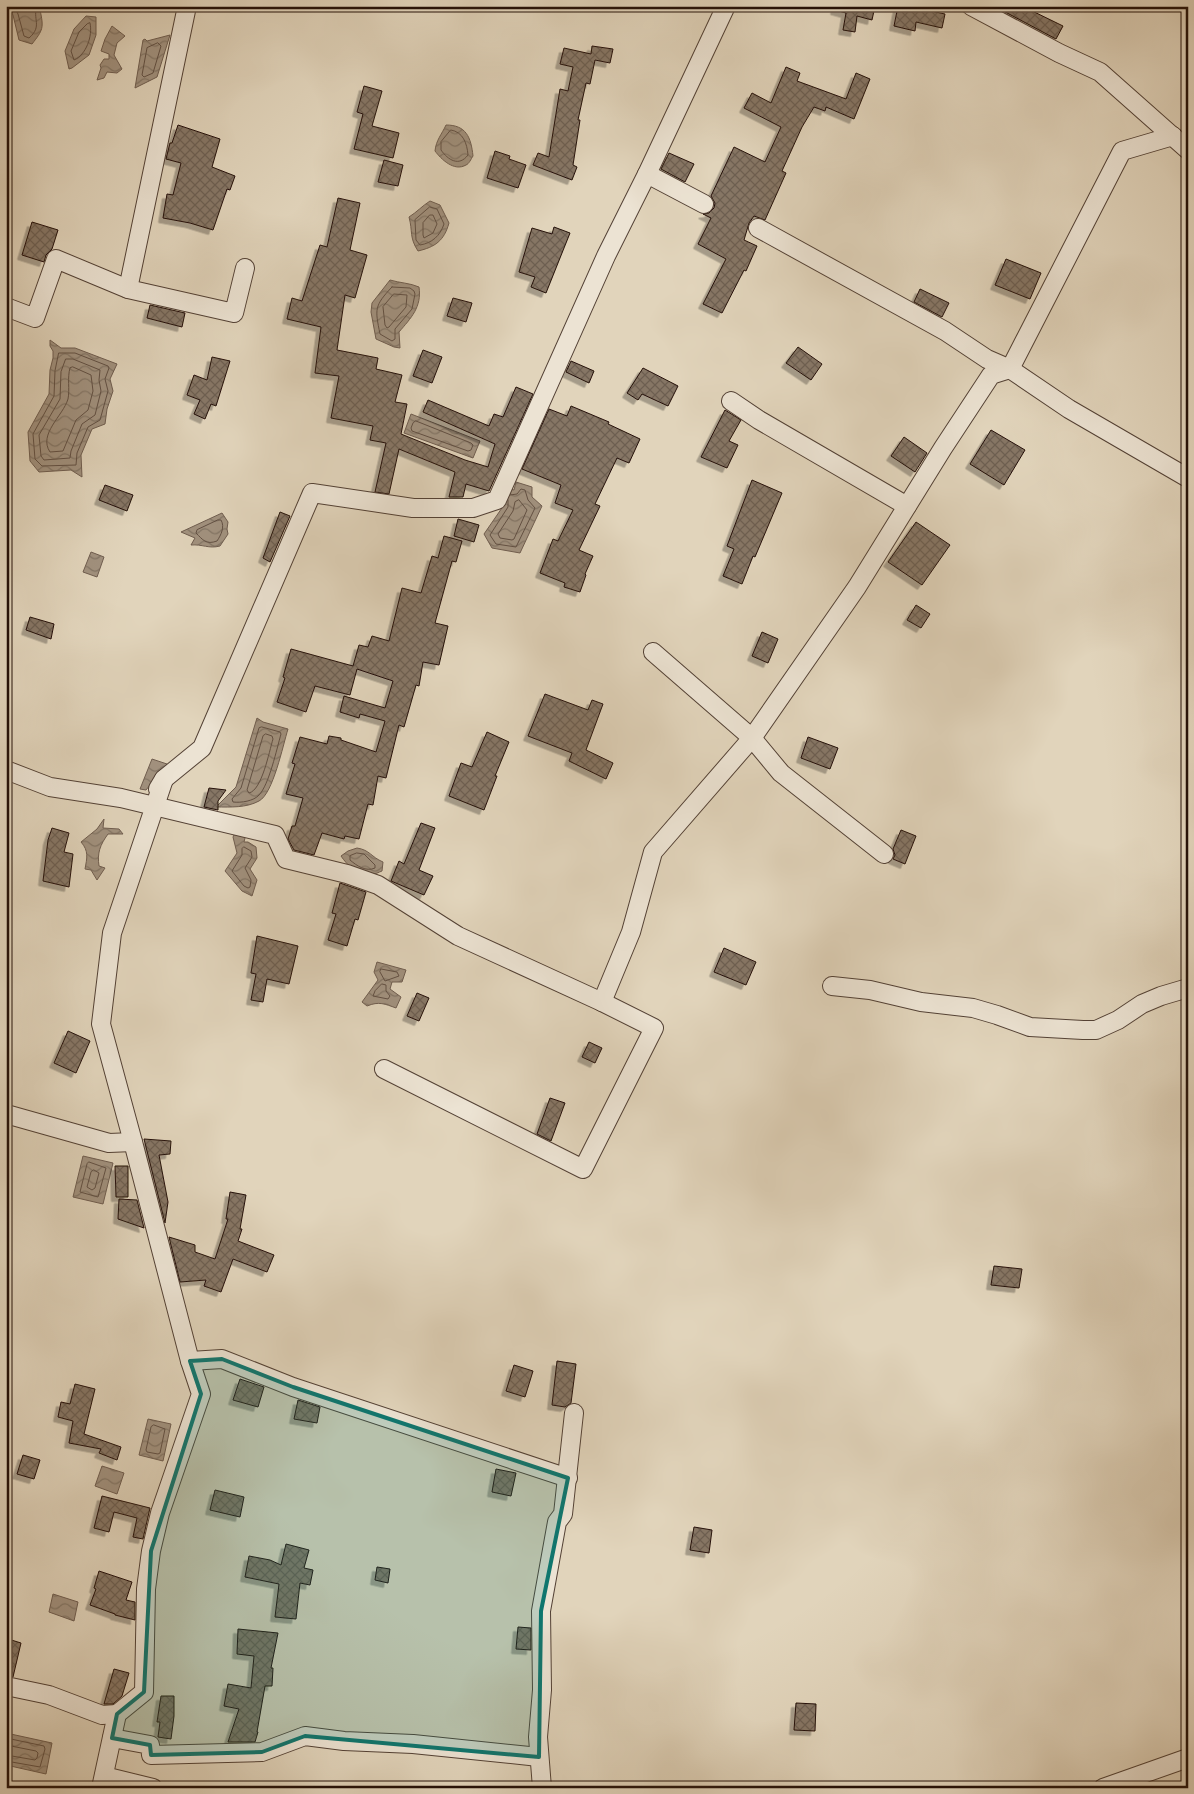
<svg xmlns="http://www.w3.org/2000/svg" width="1194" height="1794" font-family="'IM FELL English',serif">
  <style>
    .water { fill: url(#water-waves); stroke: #6f5d4f }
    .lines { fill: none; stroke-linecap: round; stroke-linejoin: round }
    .shore { stroke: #625043; stroke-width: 1 }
    .building { fill: url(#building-cross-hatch); stroke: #241008; filter: url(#shadow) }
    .minor-casing { stroke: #534135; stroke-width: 20 }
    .minor { stroke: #ece3d3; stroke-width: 18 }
    .marked { fill: #0f766e; fill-opacity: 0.2; stroke: #0f766e; stroke-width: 4; stroke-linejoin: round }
  </style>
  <defs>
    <pattern id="water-waves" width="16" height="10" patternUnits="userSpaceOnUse" patternTransform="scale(1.25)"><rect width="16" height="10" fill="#a1917e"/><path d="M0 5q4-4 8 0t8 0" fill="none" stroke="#837565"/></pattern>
    <pattern id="building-cross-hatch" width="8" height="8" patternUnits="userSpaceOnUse" patternTransform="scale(1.25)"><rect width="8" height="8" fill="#867665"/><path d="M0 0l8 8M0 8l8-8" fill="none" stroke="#6d5f51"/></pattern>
    <filter id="shadow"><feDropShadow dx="-4.5" dy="4.5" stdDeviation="0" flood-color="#0004"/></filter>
  </defs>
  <rect width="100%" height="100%" fill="#e1d4bb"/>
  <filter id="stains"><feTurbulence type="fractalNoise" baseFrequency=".004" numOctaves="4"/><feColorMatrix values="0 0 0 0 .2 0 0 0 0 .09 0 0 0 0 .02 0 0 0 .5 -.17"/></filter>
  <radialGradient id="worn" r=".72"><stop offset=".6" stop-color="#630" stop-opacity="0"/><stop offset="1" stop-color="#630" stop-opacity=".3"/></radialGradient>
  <!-- water -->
  <g class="water">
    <path d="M10,6H43L40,10C44,28 43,30 32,44L19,40L13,15L9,8Z"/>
    <path d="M86,16L96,17V35L89,55L72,68L69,69L65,51L74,29Z"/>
    <path d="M112,26L125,36L117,43L114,55L122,69L117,73L107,72L104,78L97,80L101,68L100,65L104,59H109V54L101,51L105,39Z"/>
    <path d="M170,35L157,77L135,88L143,40L145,39L147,41Z"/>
    <path d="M446,125C466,125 471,137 473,156C471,159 469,164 466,165C454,172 441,159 435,151C436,140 442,134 446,125Z"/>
    <path d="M430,201L440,205L449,223C444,241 435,247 418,251C409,237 413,232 409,217C417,212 422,206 430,201Z"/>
    <path d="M390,280C400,283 410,283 419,287C422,307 411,318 399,332L400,348L394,347L376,339L371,312L372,303Z"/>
    <path d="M50,340L61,348H75L117,364L110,379L113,391L107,409L105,424L92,429L81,455L82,477L71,470L39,472L30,461L28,432L49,394L50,370L53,358V351L50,346Z"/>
    <path d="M411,414L480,441L473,458L404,433Z"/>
    <path d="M516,482L532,487V497L542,506L520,553L492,548L484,534L504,505L507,488L514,490Z"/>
    <path d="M222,513L228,522L227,529L228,534L220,546C209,549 202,544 191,545L195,538L181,532Z"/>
    <path d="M91,552L104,557L97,577L83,572Z"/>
    <path d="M257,718L263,722L288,729C283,745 273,794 259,801C246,808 231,807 216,807L236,787Z"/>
    <path d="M152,759L167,764L146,790L140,789Z"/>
    <path d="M104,819L103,828L119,829L123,834H108C100,845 97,853 99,866L105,868L97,880L91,870L85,869C87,858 89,851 81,842L97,829Z"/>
    <path d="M237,829L242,832L245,838L244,842H248L256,847L257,858L250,869L257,880L252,896L242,891L225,871L237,853L233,837Z"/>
    <path d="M357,848C370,850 371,857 383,862L382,871C379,872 374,875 370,875C358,876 347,865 341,856L348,851Z"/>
    <path d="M377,962L406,970L402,982H392L390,989L401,997L396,1008C385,1004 379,1001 367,1006L362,1002L378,980L374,972Z"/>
    <path d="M83,1156L113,1163L103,1204L73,1197Z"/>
    <path d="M148,1419L171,1424L163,1461L139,1455Z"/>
    <path d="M102,1466L124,1473L117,1494L95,1486Z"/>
    <path d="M53,1594L78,1602L74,1621L49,1612Z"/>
    <path d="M6,1733L52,1743L46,1774L6,1765Z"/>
  </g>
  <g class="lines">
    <!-- shore -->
    <g class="shore">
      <path d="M14,6L18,14L24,36L29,38C43,26 32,19 37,6"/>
      <path d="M90,23C93,36 86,55 74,60L71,51L79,32L87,24Z"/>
      <path d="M158,43L161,46L153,73L144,77L142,75L147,48Z"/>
      <path d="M451,130C463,132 467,143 468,155C459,167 448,160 441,150V142Z"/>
      <path d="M430,207L437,209L444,224C440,236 432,243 420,245L416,240L415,220Z"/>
      <path d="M430,215H433L437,224L433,233L424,238L423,235V223Z"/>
      <path d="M392,287L410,288L414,291L415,294L412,309L395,329V339L392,341L380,334C375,309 374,306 392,287Z"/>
      <path d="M394,294L407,295L406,307L389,327L387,328L385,325L383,307Z"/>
      <path d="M59,353H75L108,366L109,368L105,379L108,391L100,420L88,427L77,453L76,465L42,466L35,459L33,434L54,396L55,371Z"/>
      <path d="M66,359H73L100,370L99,380L101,391L95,415L82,424L71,451L70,458L44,460L41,456L39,435L60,399L61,372Z"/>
      <path d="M73,367L91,375L93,391L88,410L76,420L63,451L50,452C38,434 63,416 68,399C70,389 67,378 70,368Z"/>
      <path d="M416,421L471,443L473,445L471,450L468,451L412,431L411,428L413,423Z"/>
      <path d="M508,500V507L490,535L496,544L516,547L535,508L528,500L525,490L521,489L517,494L510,495"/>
      <path d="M519,500L527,510L514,539L512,540L500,538L498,534L513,511L515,502Z"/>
      <path d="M218,520H221C225,527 221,535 217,541C206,545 203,540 196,533L197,530Z"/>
      <path d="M262,727L280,732L281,734C277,748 269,785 259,795C254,801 241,803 233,802L232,799L241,788L259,728Z"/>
      <path d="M266,734L272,736L273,739C269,752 262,790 249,793L247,790L263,736Z"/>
      <path d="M244,847L251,851L252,857L245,868L251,880L250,887L248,888L244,886L232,871L242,855V849Z"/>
      <path d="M357,853L364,854L375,865V868C366,872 357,866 350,860V856Z"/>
      <path d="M381,969L397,972L399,976L385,981L380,972Z"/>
      <path d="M382,984L386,985V991L390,996L388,999L373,996L375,991Z"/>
      <path d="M89,1162L106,1168L98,1197L80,1192L87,1164Z"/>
      <path d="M94,1170L99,1173L95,1188L92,1190L87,1187L91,1172Z"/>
      <path d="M154,1425L165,1429L160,1453L158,1454L147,1452L146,1450L151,1427Z"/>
      <path d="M6,1738L44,1746L45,1749L40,1767L6,1761"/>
      <path d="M6,1745L36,1751L38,1753L37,1758L35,1760L6,1755"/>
    </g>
  </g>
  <!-- building -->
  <g class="building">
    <path d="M836,6H875L872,20L857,16L855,32L843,30L846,13L835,10Z"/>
    <path d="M898,6H908L945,14L942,28L916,22L915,31L894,26Z"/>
    <path d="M994,6H1022L1063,26L1056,39Z"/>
    <path d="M592,46L613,49L610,63L595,60L590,84L586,83L578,120H580L573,165L577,167L572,180L533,165L538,153L549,157L560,89L568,91L573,67L560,64L564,48L591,54Z"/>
    <path d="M786,67L800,73L797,81L846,99L856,73L870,79L854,119L826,107L825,111L814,107L802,127L782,171L786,173L765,220L754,216L749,223L744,240L757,246L746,271L744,270L722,313L703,304L726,259L698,244L711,218L703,214L709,213L714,208L715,203L711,196L734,147L765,162L781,127L744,108L752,93L771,103Z"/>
    <path d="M364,86L382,91L372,126L399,133L393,158L354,149L363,114L357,112Z"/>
    <path d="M178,125L220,139L212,167L235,176L230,190L227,189L213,230L190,223L163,218L167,194L173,195L181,163L166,159L170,143H172Z"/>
    <path d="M495,151L510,156L509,159L526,165L518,188L487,178Z"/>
    <path d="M669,153L694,164L685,182L661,169Z"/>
    <path d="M384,160L403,165L398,186L378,182Z"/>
    <path d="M338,198L360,203L350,250L367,255L355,298L345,295L337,350L378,358L376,369L402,375L395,402L407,404L401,434L465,460L488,467L495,444L423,412L428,400L489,426L494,414L503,417L516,387L533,394L489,491L466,484L463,497H449L455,472L399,449L389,494L375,492L386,443L370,440L373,426L331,418L339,376L315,373L321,327L287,319L292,298L302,301L320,245L327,247Z"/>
    <path d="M32,222L58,230L52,249L46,255L44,262L22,255Z"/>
    <path d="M554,227L570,233L546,293L531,287L535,277L519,272L532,228L552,234Z"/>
    <path d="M1006,259L1041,273L1030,299L995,285Z"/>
    <path d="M920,289L949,303L942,317L914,302Z"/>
    <path d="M453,298L472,303L466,322L447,316Z"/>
    <path d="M150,305L185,313L182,327L147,318Z"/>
    <path d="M798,347L822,364L811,380L786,363Z"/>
    <path d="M423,350L442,357L432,383L413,376Z"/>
    <path d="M212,357L230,361L216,406L211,404L205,419L194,414L200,400L187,395L194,375L207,380Z"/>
    <path d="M571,361L594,371L589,383L566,372Z"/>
    <path d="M643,368L678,386L668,406L642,394L638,400L627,393Z"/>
    <path d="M571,406L609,422L608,424L640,439L629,463L617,458L595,504L600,506L579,550L593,556L585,574L586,575L580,592L564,587L565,583L540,573L553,539L558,541L573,510L555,503L561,485L522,469L549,409L567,416Z"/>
    <path d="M725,410L741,420L729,441L738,445L727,468L701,457Z"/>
    <path d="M991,430L1025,450L1004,485L970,464Z"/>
    <path d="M904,437L927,453L915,472L891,456Z"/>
    <path d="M752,480L782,493L755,557L753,556L742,584L723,576L734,549L727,546Z"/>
    <path d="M105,485L133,495L127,511L99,500Z"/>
    <path d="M280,512L290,516L270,562L263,558Z"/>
    <path d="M458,519L479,525L474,542L454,536Z"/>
    <path d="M916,522L950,545L922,585L888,562Z"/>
    <path d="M444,536L462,541L456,562L452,561L435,623L448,626L439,665L423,662L419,686L416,685L404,727L399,725L386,778L378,776L373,805L368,804L359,839L345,836L344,839L322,833L314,855L294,850L288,839L292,826H295L303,798L286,794L295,764L292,763L300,737L327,744L329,736L341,738V740L376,752L385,721L360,714L359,718L340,712L344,696L385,708L393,681L357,669L350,695L315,686L306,712L277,702L285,678L283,677L291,649L353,666L359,645L368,647L372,636L389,641L402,588L421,593L432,556L438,558Z"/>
    <path d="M916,605L930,614L921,628L907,620Z"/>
    <path d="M30,617L54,624L51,639L26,630Z"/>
    <path d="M762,632L778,639L768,663L752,656Z"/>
    <path d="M545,694L588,710L592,700L603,704L586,750L613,763L606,779L569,761L572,753L528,736Z"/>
    <path d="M487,732L509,742L495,776H497L484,810L449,796L461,763L472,767Z"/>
    <path d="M808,737L838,748L830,769L801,758Z"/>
    <path d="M209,788L226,790L218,801V810L204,807Z"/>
    <path d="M421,823L435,828L419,870L433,876L424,895L391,881L399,861L404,864Z"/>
    <path d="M52,828L69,833L64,852L73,854L69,887L43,881L48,840Z"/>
    <path d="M901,830L916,836L905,864L893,859L895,855L893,849Z"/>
    <path d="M340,883L366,892L358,920L355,919L347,946L328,940L336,914L332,913Z"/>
    <path d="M257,936L298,946L289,984L267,979L263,1002L251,1000L256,974L251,973Z"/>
    <path d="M724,948L756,962L746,985L714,972Z"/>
    <path d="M417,993L429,998L419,1021L407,1016Z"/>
    <path d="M68,1031L90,1041L76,1073L54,1063Z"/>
    <path d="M589,1042L602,1048L595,1063L582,1057Z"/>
    <path d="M550,1098L565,1103L551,1141L537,1134Z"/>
    <path d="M144,1139L171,1141L170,1154L159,1155L168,1202L165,1223Z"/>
    <path d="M115,1166H128V1197H116Z"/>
    <path d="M230,1192L246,1195L240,1229H242L238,1241L274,1255L267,1272L233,1259L221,1292L204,1286L206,1280L180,1282L169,1237L195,1245V1252L215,1259L228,1219H226Z"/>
    <path d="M119,1199L137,1200L144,1228L118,1219Z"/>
    <path d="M994,1266L1022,1269L1019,1288L991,1285Z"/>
    <path d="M557,1361L576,1364L571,1403L565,1407L552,1405Z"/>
    <path d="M514,1365L533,1371L525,1397L506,1391Z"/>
    <path d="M240,1379L264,1387L258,1407L233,1400Z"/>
    <path d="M75,1384L95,1389L84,1434L121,1447L117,1460L99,1453L101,1449L69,1443L73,1421L58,1417L61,1402L70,1404Z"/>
    <path d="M298,1400L320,1407L317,1423L294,1419Z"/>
    <path d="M23,1455L40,1460L34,1479L17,1474Z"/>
    <path d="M496,1469L516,1473L511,1496L492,1492Z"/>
    <path d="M215,1490L244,1497L240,1517L210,1510Z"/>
    <path d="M102,1496L150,1508L143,1539L133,1537L137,1518L114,1512L109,1532L94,1528Z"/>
    <path d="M694,1527L712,1530L709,1553L690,1550Z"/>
    <path d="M286,1544L309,1550L304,1568L313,1570L310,1585L300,1583L296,1619L275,1617L279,1584L245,1577L249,1556L270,1560L281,1565Z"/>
    <path d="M377,1567L390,1569L388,1583L375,1580Z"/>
    <path d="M99,1571L132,1582L126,1600L135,1602V1620L115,1615V1614L90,1605L96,1589L94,1588Z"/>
    <path d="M518,1627L531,1628V1650L516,1649Z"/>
    <path d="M238,1629L278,1633L271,1668H273L272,1686H265L257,1732H258L255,1742H228L239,1709L224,1706L228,1684L251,1688L254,1656L237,1654Z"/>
    <path d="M8,1639L21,1643L13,1677L6,1676Z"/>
    <path d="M114,1669L129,1673L122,1696L113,1704H104Z"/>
    <path d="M161,1696H174V1716L171,1739L158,1737L160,1722H157Z"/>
    <path d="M796,1703L816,1704L815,1731L794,1730Z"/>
  </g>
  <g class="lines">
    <defs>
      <g id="minor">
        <path d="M187,6L128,289L234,313L245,268"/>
        <path d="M971,6L1059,53L1100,72L1188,150"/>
        <path d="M704,204L647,174L726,6"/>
        <path d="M758,228L945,331L987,359L1010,369L1069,409L1188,478"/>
        <path d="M6,307L35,318L56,259L128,289"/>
        <path d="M731,401L759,420L907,506"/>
        <path d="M653,652L752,738L781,773L884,854"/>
        <path d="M6,770L50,787L121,798L275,835L286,859L347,874L378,885L458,936L602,1002L631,932L653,852L752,738L857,587L943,448L991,375L1010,369L1122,151L1173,136"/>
        <path d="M158,789L164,779L202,748L312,493L413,508H473L497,500L606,256L647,174"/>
        <path d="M832,986L870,990L921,1002L973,1008L997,1015L1030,1027L1083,1030H1096L1118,1020L1142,1004L1161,996L1188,988"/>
        <path d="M384,1069L583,1169L654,1028L602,1002"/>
        <path d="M6,1114L109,1143L133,1142"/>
        <path d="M190,1361L222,1359L293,1387L568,1478"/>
        <path d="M6,1686L49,1695L102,1715L117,1714"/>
        <path d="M112,1738L150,1745L151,1755L262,1752L305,1736L344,1741L413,1744L539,1757"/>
        <path d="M104,1776L153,1788"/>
        <path d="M101,1788L117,1714L144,1692L146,1589L151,1551L160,1513L201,1394L190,1361L133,1142L101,1024L112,933L164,779"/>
        <path d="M542,1788L538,1737L542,1690L541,1611L557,1522L563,1514L574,1413"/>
        <path d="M1103,1788L1188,1758"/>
      </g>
    </defs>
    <!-- minor casing -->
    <use href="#minor" class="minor-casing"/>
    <!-- minor -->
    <use href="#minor" class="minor"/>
  </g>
  <!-- marked area -->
  <path class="marked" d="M222,1359L293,1387L568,1478L541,1611L539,1757L305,1736L262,1752L151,1755L150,1745L112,1738L117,1714L144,1692L151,1551L201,1394L190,1361Z"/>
  <!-- margin -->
  <rect width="1194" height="1794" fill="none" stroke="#e1d4bb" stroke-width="25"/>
  <rect x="8" y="8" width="1179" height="1779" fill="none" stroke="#241008" stroke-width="2.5"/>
  <rect x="12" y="12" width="1169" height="1769" fill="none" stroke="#241008"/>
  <rect width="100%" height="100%" filter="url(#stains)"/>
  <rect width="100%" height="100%" fill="url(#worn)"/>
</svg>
